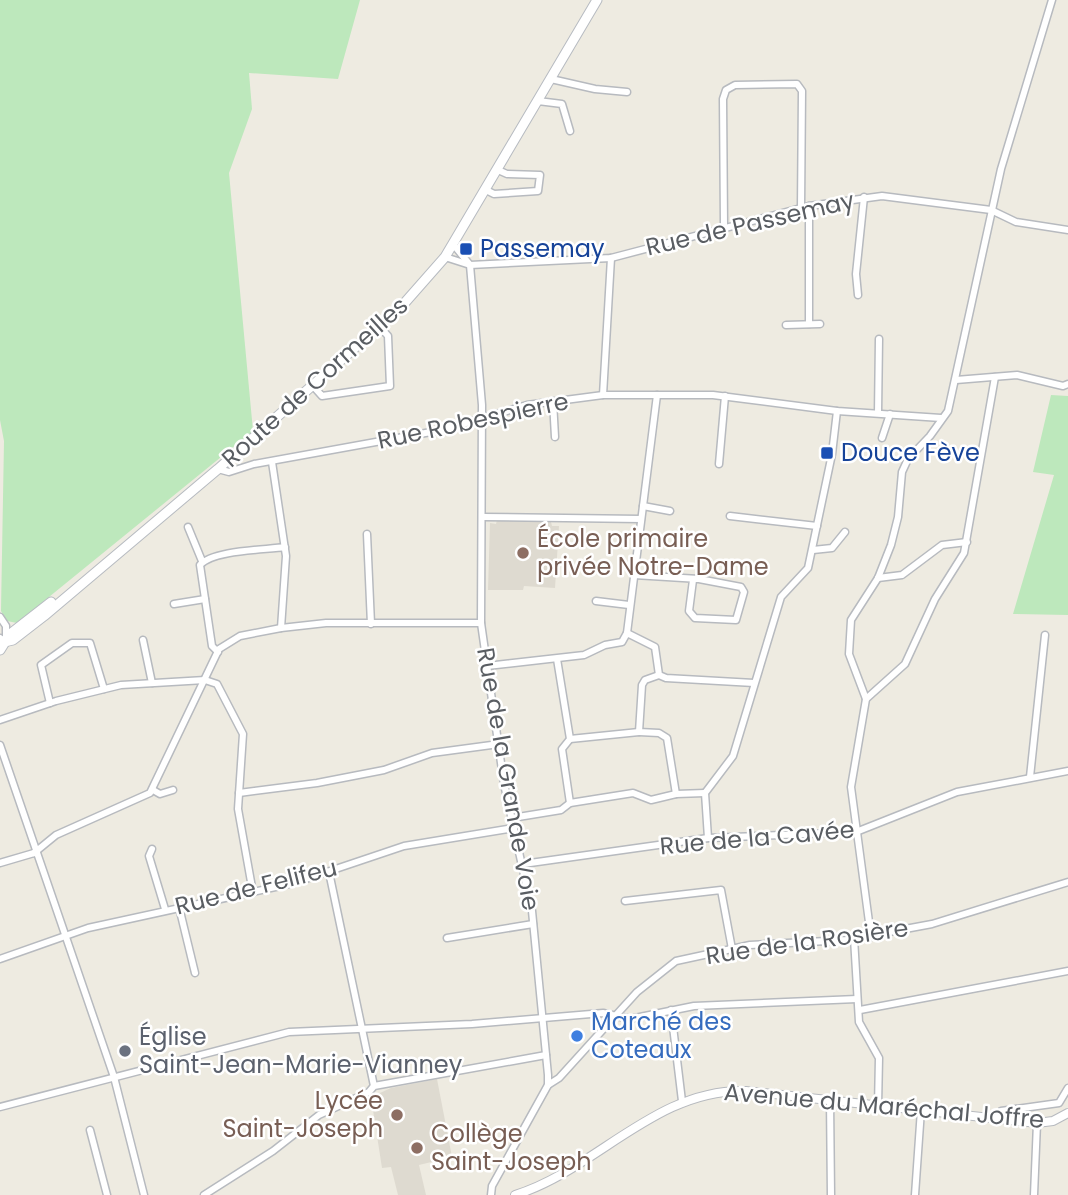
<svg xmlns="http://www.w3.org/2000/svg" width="1068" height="1195" font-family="Poppins,sans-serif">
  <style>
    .education { fill: #dedad0 }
    .green { fill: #bde8bc }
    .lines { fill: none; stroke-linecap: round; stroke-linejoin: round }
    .minor-casing { stroke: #b7babf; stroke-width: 9 }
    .tertiary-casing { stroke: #b7babf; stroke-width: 10 }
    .secondary-casing { stroke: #b7bbc1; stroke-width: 11 }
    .minor { stroke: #fff; stroke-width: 6 }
    .tertiary { stroke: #fff; stroke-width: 8 }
    .secondary { stroke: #fff; stroke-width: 9 }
    .transit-dot { fill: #1a4fb4; stroke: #fff; stroke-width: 2.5 }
    .education-dot { fill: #8d6e63; stroke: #fff; stroke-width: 2.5 }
    .shop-dot { fill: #3f7fe0; stroke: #fff; stroke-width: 2.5 }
    .worship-dot { fill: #6b7280; stroke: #fff; stroke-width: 2.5 }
    .labels { text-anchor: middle; stroke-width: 5; stroke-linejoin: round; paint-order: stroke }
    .street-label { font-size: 24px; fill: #5a5e63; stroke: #fff }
    .transit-label { font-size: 24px; fill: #164399; stroke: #fff; text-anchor: start }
    .education-label { font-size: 24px; fill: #785e54; stroke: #fff; text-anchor: start }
    .shop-label { font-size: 24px; fill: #366cbe; stroke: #fff; text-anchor: start }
    .worship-label { font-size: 24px; fill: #5b616d; stroke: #fff; text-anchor: start }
  </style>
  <rect width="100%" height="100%" fill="#eeebe1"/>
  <!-- education -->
  <g class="education">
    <path d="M497,520L551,522L552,526H559L555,588L524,586L523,590H488L490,523L496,524Z"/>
    <path d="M437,1079L452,1157L419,1165L426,1195H398L391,1167L382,1168L371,1097L391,1088Z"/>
  </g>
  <!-- green -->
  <g class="green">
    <path d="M0,0H360L338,79L249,73L252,109L229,173L253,431L17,623L7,621L1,611L4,441L0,420Z"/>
    <path d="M1051,395L1068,396V615L1013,614L1054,475L1033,472Z"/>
  </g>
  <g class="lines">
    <defs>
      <g id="minor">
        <path d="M551,79L595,89L627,92"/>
        <path d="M538,101L562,104L570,131"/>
        <path d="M486,190L494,194L538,191L540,175L507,174L498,170"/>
        <path d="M809,206V324"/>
        <path d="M724,226L723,99L726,90L735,85L797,84L802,91L801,208"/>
        <path d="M453,244L470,265L482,405L481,623L504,784L532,911L548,1075V1085L492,1186L491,1195"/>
        <path d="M445,257L470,265L611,258L809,206L882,196L991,210L1016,222L1068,230"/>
        <path d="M858,295L856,274L864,197"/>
        <path d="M786,325L820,324"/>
        <path d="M956,380L1017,375L1063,386L1068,384"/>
        <path d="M313,386L322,396L390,386L388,336L380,327"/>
        <path d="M603,395L611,258"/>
        <path d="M553,401L555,437"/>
        <path d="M878,413L879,339"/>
        <path d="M882,438L890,414"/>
        <path d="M719,464L725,396"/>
        <path d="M218,469L229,472L254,464L442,430L527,405L603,395H713L837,411L941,418"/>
        <path d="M643,506L670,511"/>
        <path d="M730,516L817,526"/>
        <path d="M483,517L641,519"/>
        <path d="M188,527L202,561"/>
        <path d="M367,534L371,624"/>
        <path d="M813,550L832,548L845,532"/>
        <path d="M634,575L699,579L741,587L744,592L736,620L695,618L689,611L693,580"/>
        <path d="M878,578L902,575L942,545L967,542"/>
        <path d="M596,601L629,605"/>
        <path d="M174,604L205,599"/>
        <path d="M0,617L6,626V642L0,638"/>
        <path d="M281,628L326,623H481"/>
        <path d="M627,633L657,395"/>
        <path d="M143,640L152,683"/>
        <path d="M218,652L212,646L200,565C213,550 265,550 285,547"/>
        <path d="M557,659L570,739L562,749L570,803"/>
        <path d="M487,666L584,655L605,645L622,642L627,633L655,647L659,675L666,678L754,683"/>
        <path d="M659,675L645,680L642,685L639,732L659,733L667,738L676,794"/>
        <path d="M866,699L849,654L851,620L878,578L891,545L898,517L902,472L908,459L930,436L948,411L1001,169L1052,0"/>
        <path d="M50,703L41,665L72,643H90L104,689"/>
        <path d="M0,720L56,701L121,685L205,680L217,684L243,734L238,809L253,893"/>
        <path d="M570,739L639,732"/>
        <path d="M0,745L114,1077L144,1195"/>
        <path d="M1030,777L1045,635"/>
        <path d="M153,790L160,794L173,790"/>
        <path d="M239,793L317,783L384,770L432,753L499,744"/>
        <path d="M512,818L561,810L570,803L633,793L651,800L676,794L705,793"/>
        <path d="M708,838L705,793L733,756L781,597L808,568L832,454L837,411"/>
        <path d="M152,849L149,856L165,909"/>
        <path d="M34,853L56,835L150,793L219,649L240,636L281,628L286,556L272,462"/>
        <path d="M0,863L34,853"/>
        <path d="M523,864L708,838L856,832L957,792L1068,771"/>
        <path d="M329,872L374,1086"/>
        <path d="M625,901L721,890L732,949"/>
        <path d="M179,907L195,973"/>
        <path d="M871,937L851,787L866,699L905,664L935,599L964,553L995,377"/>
        <path d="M447,938L533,924"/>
        <path d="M854,938L859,1022L879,1058L878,1106"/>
        <path d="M0,959L88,928L294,883L404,846L514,828"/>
        <path d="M671,1010L682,1101"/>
        <path d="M860,1010L1068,971"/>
        <path d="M548,1085L559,1078L637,992L676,961L750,945L846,940L932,924L1068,882"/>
        <path d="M830,1100L831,1195"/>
        <path d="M0,1107L289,1032L472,1024L603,1013L630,1019L694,1006L857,999"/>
        <path d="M996,1119L1001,1111L1059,1103L1068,1088"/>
        <path d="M90,1130L107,1195"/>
        <path d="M204,1195L273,1151L319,1115L369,1092L374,1086L546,1055"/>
        <path d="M915,1195L921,1110"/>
        <path d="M1034,1195L1037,1123"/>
      </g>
      <path id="tertiary" d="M515,1195C596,1170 656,1088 746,1091L1037,1123L1053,1121L1068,1113"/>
      <g id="secondary">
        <path d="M0,643L13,640L44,616L218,469L401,307L445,257L597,0"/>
        <path d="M0,650L10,634L51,602"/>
      </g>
    </defs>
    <!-- minor casing -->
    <use href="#minor" class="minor-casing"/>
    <!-- tertiary casing -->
    <use href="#tertiary" class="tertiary-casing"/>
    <!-- secondary casing -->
    <use href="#secondary" class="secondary-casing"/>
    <!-- minor -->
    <use href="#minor" class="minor"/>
    <!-- tertiary -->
    <use href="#tertiary" class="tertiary"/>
    <!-- secondary -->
    <use href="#secondary" class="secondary"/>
  </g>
  <!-- markers -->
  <g class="transit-dot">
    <rect x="459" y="242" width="14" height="14" rx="3.5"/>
    <rect x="820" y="446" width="14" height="14" rx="3.5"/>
  </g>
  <g class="education-dot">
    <circle cx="523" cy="553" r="7"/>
    <circle cx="397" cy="1115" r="7"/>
    <circle cx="417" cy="1148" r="7"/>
  </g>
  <circle class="shop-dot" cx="577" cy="1036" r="7"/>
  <circle class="worship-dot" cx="125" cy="1051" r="7"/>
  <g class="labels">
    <!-- street labels -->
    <g class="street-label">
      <text transform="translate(750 224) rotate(-13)" y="8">Rue de Passemay</text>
      <text transform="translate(315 382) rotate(-42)" y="8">Route de Cormeilles</text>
      <text transform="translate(473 421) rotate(-12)" y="8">Rue Robespierre</text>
      <text transform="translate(508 779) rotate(80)" y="8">Rue de la Grande Voie</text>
      <text transform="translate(757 838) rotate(-5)" y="8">Rue de la Cavée</text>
      <text transform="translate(256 887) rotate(-14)" y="8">Rue de Felifeu</text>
      <text transform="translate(807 942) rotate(-8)" y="8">Rue de la Rosière</text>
      <text transform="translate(884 1106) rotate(5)" y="8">Avenue du Maréchal Joffre</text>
    </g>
    <!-- transit labels -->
    <g class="transit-label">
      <text x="480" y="257">Passemay</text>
      <text x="841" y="461">Douce Fève</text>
    </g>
    <!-- education labels -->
    <g class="education-label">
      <text x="537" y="547">École primaire<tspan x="537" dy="28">privée Notre-Dame</tspan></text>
      <text x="383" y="1109" text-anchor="end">Lycée<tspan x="383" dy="28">Saint-Joseph</tspan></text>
      <text x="431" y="1142">Collège<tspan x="431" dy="28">Saint-Joseph</tspan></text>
    </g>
    <!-- shop labels -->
    <g class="shop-label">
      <text x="591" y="1030">Marché des<tspan x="591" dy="28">Coteaux</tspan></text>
    </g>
    <!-- worship labels -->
    <g class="worship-label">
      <text x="139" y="1045">Église<tspan x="139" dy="28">Saint-Jean-Marie-Vianney</tspan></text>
    </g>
  </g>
</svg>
